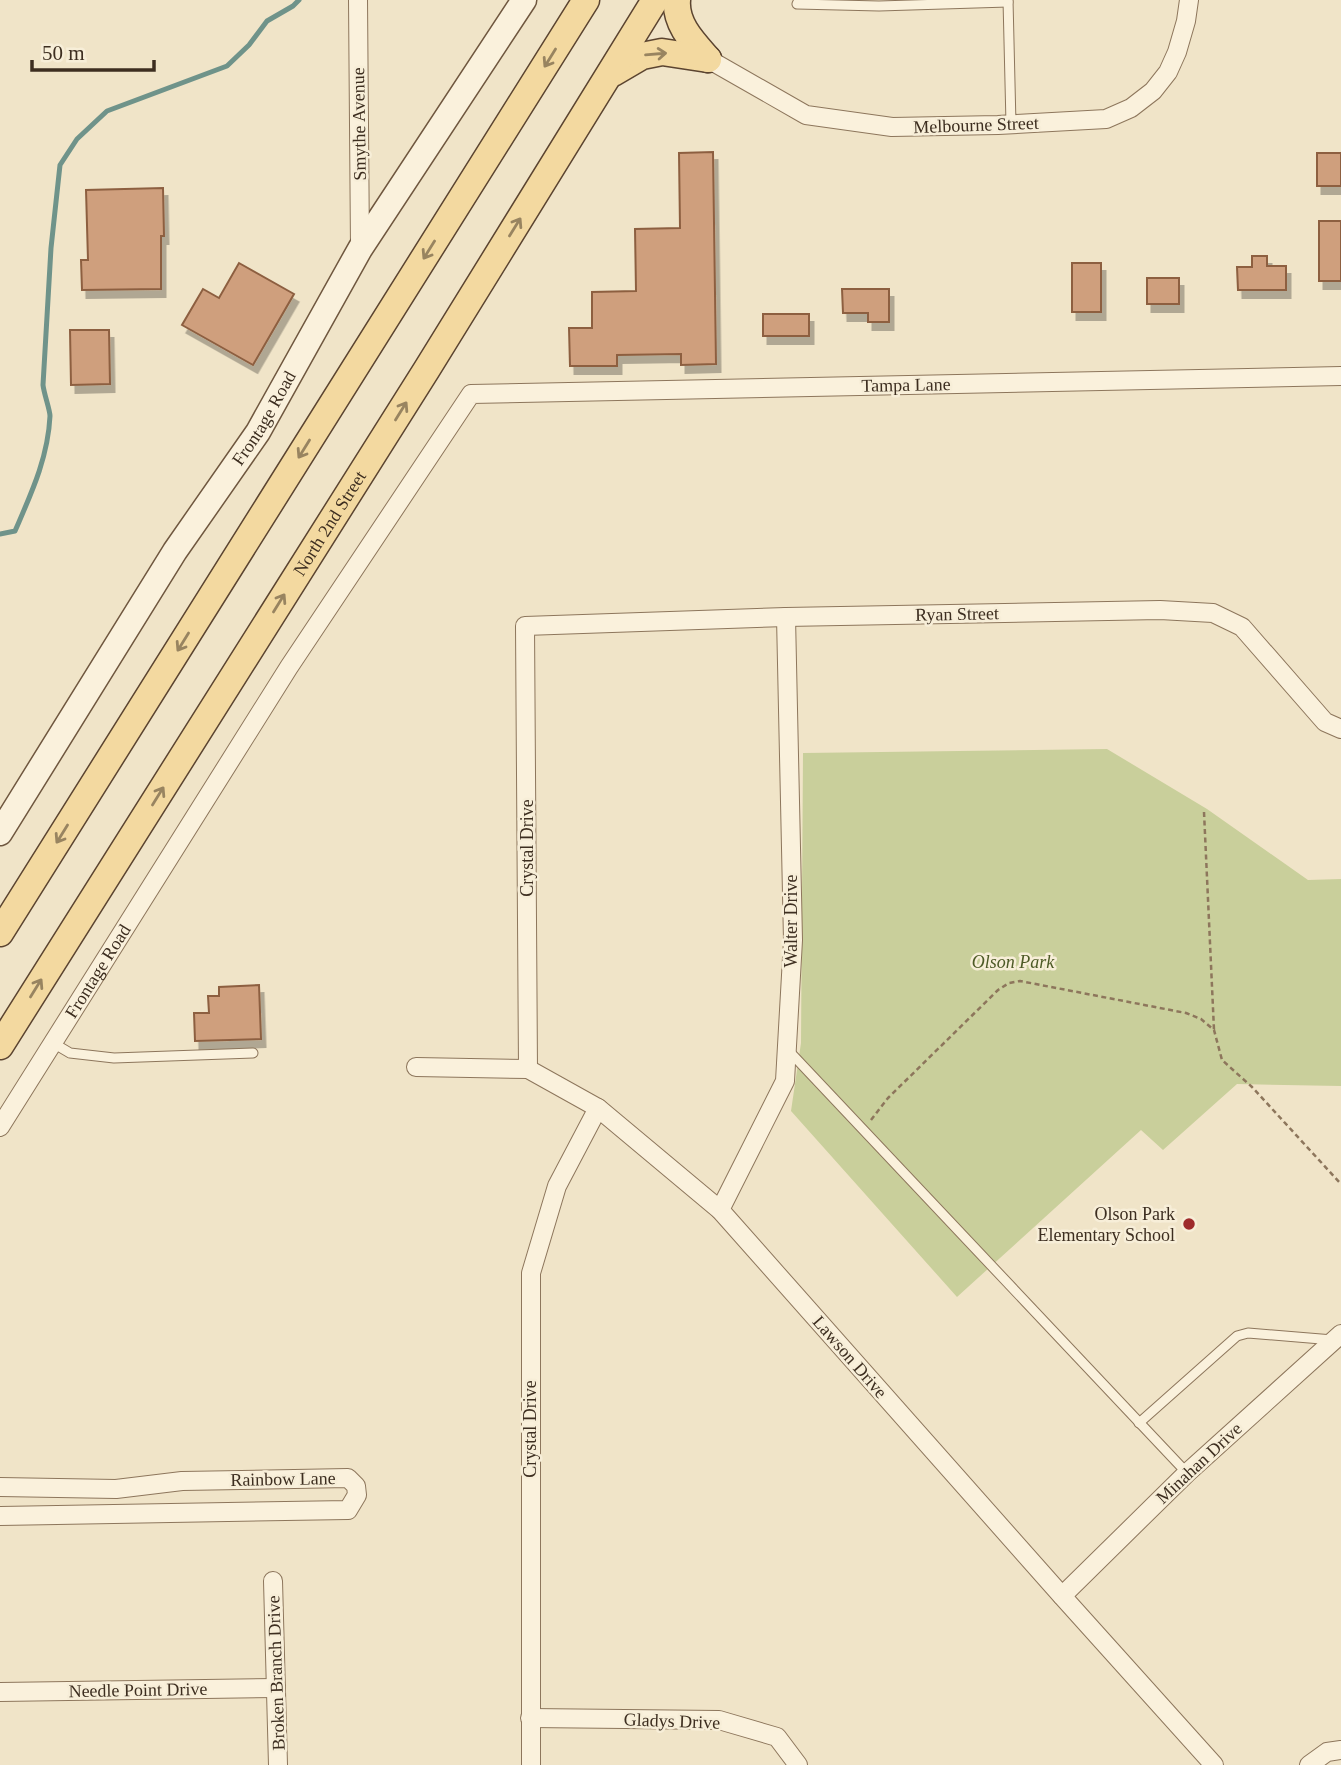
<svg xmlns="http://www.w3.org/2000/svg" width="1341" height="1765" font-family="'Times New Roman',serif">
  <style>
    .green { fill: #c9cf9b }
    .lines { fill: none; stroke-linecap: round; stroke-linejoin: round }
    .stream { stroke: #6f938a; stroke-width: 5 }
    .building { fill: #cf9f7d; stroke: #8d5f41; stroke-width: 2; filter: url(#shadow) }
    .lane-casing { stroke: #8d765c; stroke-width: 11 }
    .street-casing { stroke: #8d765c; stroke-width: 20 }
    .secondary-casing { stroke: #6f573f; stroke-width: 27 }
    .primary-casing { stroke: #5b4430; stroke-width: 29 }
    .path { stroke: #8d765c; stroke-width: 2.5; stroke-dasharray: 5 3.5; stroke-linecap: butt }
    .lane { stroke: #faf1dc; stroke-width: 9 }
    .street { stroke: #faf1dc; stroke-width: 18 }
    .secondary { stroke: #faf1dc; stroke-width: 24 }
    .primary { stroke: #f3d9a0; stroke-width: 26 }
    .oneway { stroke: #988460 }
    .poi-dot { fill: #9e2a2b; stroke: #f7eed8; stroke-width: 2.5 }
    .labels { text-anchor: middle; stroke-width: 5; stroke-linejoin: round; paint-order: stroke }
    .street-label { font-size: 18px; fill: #3d2e20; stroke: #f7eed8 }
    .park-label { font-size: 18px; font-style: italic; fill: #4d5a26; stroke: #f7eed8 }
    .poi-label { font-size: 18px; fill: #3d2e20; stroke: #f7eed8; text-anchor: end }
  </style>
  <defs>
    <filter id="shadow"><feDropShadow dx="4.5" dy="8" stdDeviation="0" flood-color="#0004"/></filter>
  </defs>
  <rect width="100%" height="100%" fill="#f0e4c8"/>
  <!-- green -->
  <path class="green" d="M1107,749L1207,809L1308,880L1341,879V1086L1237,1084L1163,1150L1141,1130L957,1297L791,1111L801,1043L803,753Z"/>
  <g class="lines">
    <!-- stream -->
    <path class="stream" d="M0,534L15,531C31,494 48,458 50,416C50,410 44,394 43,385L51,248L60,165L77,139L107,111L227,66L249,45L267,21L293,6L299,0"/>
  </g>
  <!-- building -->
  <g class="building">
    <path d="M713,152L716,364L681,365V354L617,355V366H570L569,328H592V292L636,291L635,229L680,228L679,153Z"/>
    <rect x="1317" y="153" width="24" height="33"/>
    <path d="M163,188L164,236H161V289L82,290L81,260H88L86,190Z"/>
    <rect x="1319" y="221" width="22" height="60"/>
    <path d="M1252,256H1267V266H1286V290H1238L1237,267H1252Z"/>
    <path d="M239,263L294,294L253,365L182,325L203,289L219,298Z"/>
    <rect x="1072" y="263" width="29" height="49"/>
    <rect x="1147" y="278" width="32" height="26"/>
    <path d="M842,289H889V322H868V313H843Z"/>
    <rect x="763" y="314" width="46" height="22"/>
    <path d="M70,330H109L110,384L71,385Z"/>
    <path d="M259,985L261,1039L195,1041L194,1013H209L208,996H219V987Z"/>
  </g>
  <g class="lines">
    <defs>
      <g id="lane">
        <path d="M799,0L797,4L879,6L1008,2"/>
        <path d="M1008,0L1011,124"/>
        <path d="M53,1043L70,1053L114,1058L253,1053"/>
        <path d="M788,1050L1187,1473"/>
        <path d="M1139,1423L1237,1336L1248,1333L1333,1340"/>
      </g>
      <g id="street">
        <path d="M358,0L360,249"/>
        <path d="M708,59L806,115L892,127L998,125L1106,119L1131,108L1153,91L1168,72L1177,52L1186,21L1189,0"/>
        <path d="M416,1067L528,1069L598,1108L720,1210L1062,1596L1214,1765"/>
        <path d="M528,1069L525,626L786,617L1160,610L1213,613L1242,627L1325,722L1341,729"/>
        <path id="s1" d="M0,1127L289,667L471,394L1341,376"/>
        <path d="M720,1210L785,1081L793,940L786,617"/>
        <path d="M0,1487L116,1489L182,1481L348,1478L356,1486L357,1495L348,1510L0,1516"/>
        <path d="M273,1581L278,1765"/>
        <path d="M1062,1596L1187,1473L1341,1334"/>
        <path d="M0,1692L276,1688"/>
        <path d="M530,1718L719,1720L777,1737L798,1765"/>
        <path d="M531,1765V1273L557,1186L598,1108"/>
        <path d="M1309,1765L1327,1752L1341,1750"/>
      </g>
      <g id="secondary">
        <path id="s2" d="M0,833L175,551L258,432L360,249L524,0"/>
      </g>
      <g id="primary">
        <path d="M677,0C675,24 693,42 708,59"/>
        <path d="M613,73L642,56L662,52L708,59"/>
        <path d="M0,933L586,0"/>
        <path id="s3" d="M0,1046L427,369L655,0"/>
      </g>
    </defs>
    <!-- lane casing -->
    <use href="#lane" class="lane-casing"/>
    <!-- street casing -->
    <use href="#street" class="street-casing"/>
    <!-- secondary casing -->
    <use href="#secondary" class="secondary-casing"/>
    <!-- primary casing -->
    <use href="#primary" class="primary-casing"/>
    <!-- path -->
    <g class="path">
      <path d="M1204,812L1214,1030"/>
      <path d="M871,1120L888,1098L998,990L1009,983L1020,981L1186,1013L1201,1019L1214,1030L1222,1060L1252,1087L1341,1184"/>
    </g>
    <!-- lane -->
    <use href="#lane" class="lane"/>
    <!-- street -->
    <use href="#street" class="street"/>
    <!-- secondary -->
    <use href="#secondary" class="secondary"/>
    <!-- primary -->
    <use href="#primary" class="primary"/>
  </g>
  <!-- one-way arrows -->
  <defs><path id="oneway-shaft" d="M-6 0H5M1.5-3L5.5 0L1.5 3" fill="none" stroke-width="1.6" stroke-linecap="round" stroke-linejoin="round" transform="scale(1.75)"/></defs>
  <g class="oneway">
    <use href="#oneway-shaft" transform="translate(656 54) rotate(-5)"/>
    <use href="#oneway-shaft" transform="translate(550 58) rotate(122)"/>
    <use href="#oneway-shaft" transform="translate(515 227) rotate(-58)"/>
    <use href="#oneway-shaft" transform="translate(429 250) rotate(122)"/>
    <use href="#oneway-shaft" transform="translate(401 411) rotate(-58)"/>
    <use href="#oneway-shaft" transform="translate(304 449) rotate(122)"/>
    <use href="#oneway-shaft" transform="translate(279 603) rotate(-58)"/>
    <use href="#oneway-shaft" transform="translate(183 642) rotate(122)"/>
    <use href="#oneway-shaft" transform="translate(158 796) rotate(-58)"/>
    <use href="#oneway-shaft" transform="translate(62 834) rotate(122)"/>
    <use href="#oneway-shaft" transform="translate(36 988) rotate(-58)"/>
  </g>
  <!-- markers -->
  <circle class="poi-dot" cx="1189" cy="1224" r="7"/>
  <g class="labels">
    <!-- street labels -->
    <g class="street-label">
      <text transform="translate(359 124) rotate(-91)" y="6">Smythe Avenue</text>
      <text transform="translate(976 125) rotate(-2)" y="6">Melbourne Street</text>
      <text transform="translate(906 385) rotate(-1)" y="6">Tampa Lane</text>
      <text dy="6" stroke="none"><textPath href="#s2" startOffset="492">Frontage Road</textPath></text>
      <text dy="6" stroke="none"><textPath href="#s3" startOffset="618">North 2nd Street</textPath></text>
      <text transform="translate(957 614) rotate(-1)" y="6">Ryan Street</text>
      <text transform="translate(527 848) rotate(-90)" y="6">Crystal Drive</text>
      <text transform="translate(791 921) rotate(-90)" y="6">Walter Drive</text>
      <text dy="6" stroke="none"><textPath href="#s1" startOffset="184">Frontage Road</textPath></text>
      <text transform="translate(850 1357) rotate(49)" y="6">Lawson Drive</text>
      <text transform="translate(530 1429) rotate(-90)" y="6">Crystal Drive</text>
      <text transform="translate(1199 1463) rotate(-43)" y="6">Minahan Drive</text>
      <text transform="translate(283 1479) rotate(-1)" y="6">Rainbow Lane</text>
      <text transform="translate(276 1673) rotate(-92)" y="6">Broken Branch Drive</text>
      <text transform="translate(138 1690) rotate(-1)" y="6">Needle Point Drive</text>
      <text transform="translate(672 1721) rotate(2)" y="6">Gladys Drive</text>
    </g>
    <!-- park labels -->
    <g class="park-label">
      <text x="1013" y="968">Olson Park</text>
    </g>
    <!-- poi labels -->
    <g class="poi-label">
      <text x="1175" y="1220">Olson Park<tspan x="1175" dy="21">Elementary School</tspan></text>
    </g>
  </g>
  <!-- scale -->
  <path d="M32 60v10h122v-10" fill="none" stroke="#3d2e20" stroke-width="3.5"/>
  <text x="42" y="60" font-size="21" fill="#3d2e20" stroke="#f7eed8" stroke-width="5" paint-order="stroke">50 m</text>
</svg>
